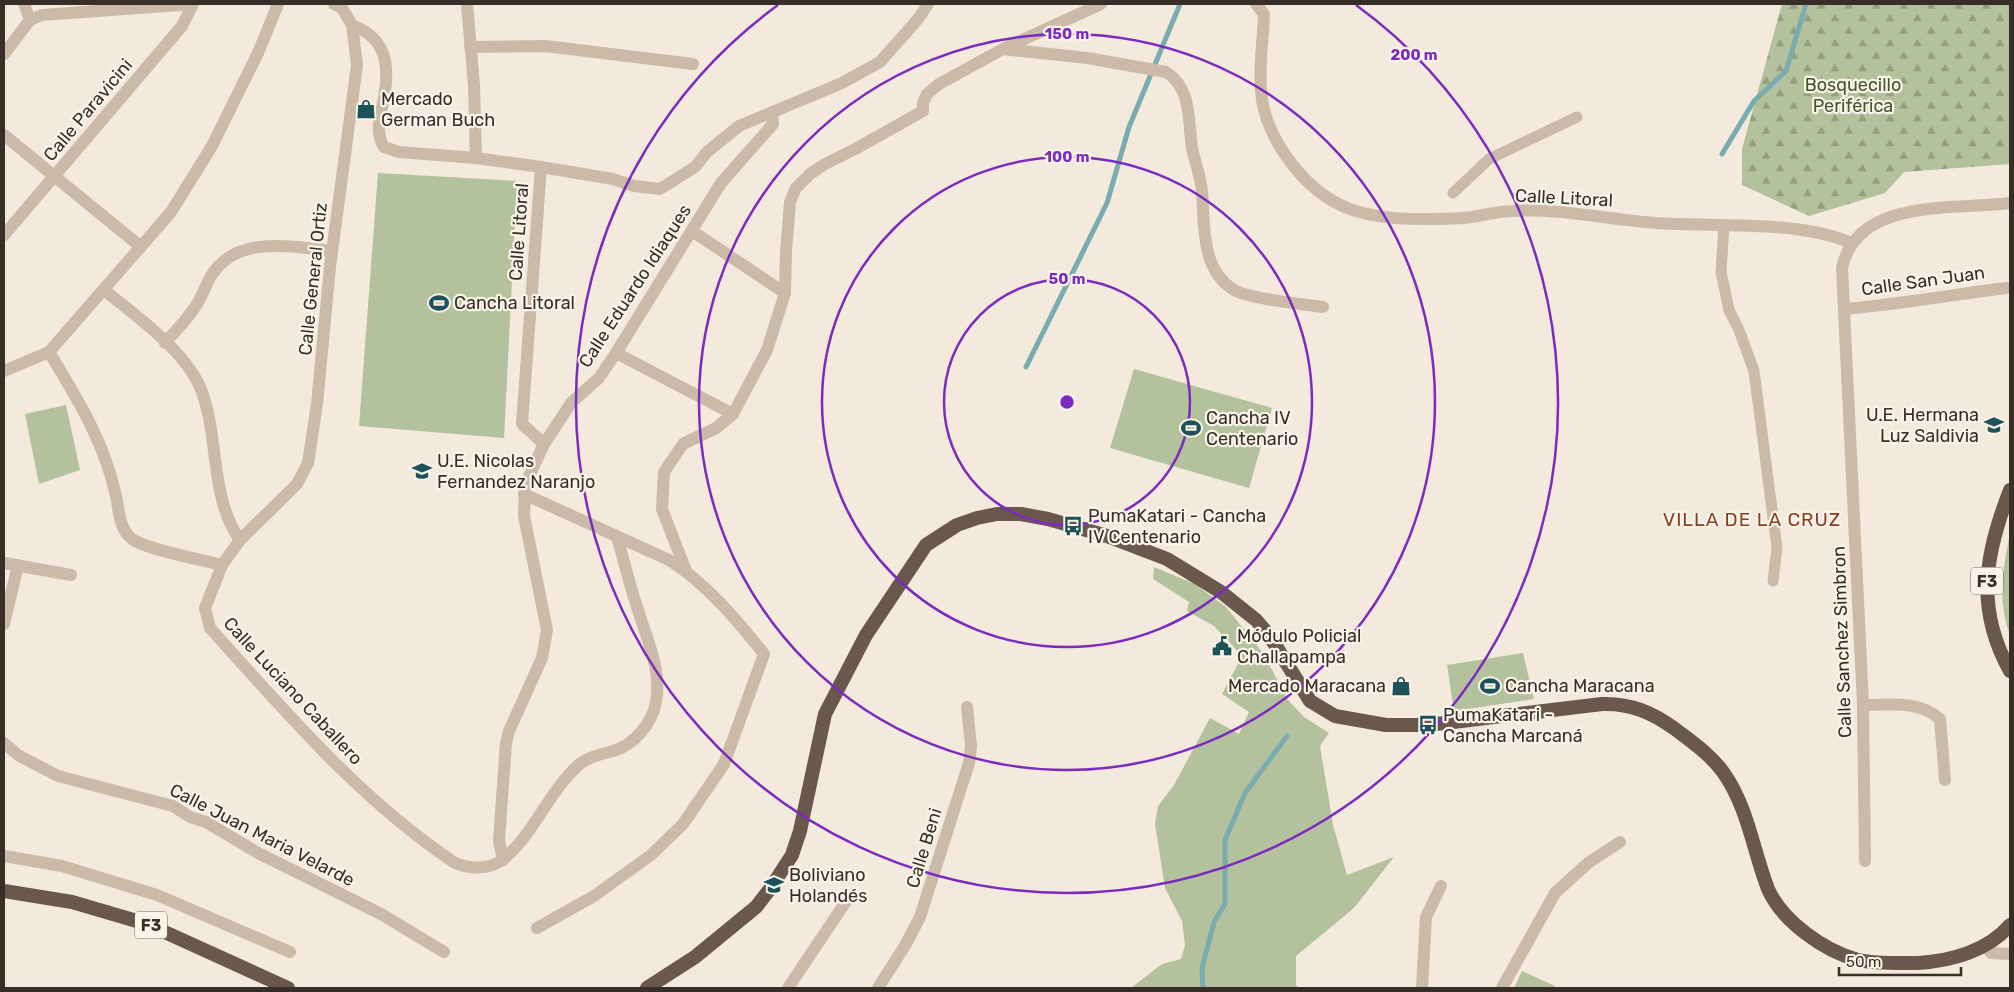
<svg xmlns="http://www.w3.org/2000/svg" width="2014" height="992" font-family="Rubik,sans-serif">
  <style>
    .green { fill: #b3c29c }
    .forest { fill: url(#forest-firs) }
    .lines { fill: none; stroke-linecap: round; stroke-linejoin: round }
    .stream { stroke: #7aabb0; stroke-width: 5 }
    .pedestrian { stroke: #cbbaa8; stroke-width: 11 }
    .minor { stroke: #cbbaa8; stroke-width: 12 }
    .trunk { stroke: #6a584c; stroke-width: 14 }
    .ring { fill: none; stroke: #7b2cbf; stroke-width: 2.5 }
    .labels { text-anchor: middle; stroke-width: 4.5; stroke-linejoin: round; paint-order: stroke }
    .shield { fill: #faf3e9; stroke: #726962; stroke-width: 1 }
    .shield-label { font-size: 16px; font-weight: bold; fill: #382e28 }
    .park-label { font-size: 18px; fill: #44562b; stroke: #faf3e9 }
    .poi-label { font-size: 18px; fill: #382e28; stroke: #faf3e9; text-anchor: start }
    .street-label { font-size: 18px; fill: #382e28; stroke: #faf3e9 }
    .neighbourhood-label { font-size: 19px; letter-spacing: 1px; fill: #883f20; stroke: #faf3e9 }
    .centre { fill: #7b2cbf; stroke: #faf3e9; stroke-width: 2.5 }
    .ring-label { font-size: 15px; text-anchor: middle; font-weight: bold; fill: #7b2cbf; stroke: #faf3e9; stroke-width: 4.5; stroke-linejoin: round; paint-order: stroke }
  </style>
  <defs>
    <pattern id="forest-firs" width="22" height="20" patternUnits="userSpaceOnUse" patternTransform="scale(1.25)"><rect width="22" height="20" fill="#b3c29c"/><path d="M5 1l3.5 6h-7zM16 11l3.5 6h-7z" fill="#939e7f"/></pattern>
  </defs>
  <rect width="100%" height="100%" fill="#f3e9dc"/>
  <!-- green -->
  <g class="green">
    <path d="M378,173L517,181L504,438L359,426Z"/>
    <path d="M1134,369L1272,408L1249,488L1110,448Z"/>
    <path d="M66,405L80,470L39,484L25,414Z"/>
    <path d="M2010,533V635C1997,599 2003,569 2010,533Z"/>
    <path d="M1154,567L1195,584L1226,607L1263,653L1288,700L1304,717L1329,733L1320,746L1333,825L1347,875L1394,857L1354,908L1296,956V985L1299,988H1131L1162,964L1181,959L1185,945L1182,921L1165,888L1155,824L1158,806L1174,785L1210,718L1239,734L1249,712L1222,694L1242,656L1214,626L1187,611L1189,602L1153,579Z"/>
    <path d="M1523,653L1534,699L1454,711L1447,665Z"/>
    <path d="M1522,971L1555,986L1554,988H1514Z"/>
  </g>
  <!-- forest -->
  <path class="forest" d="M1782,4H2010V164L1904,172L1885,193L1809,216L1742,185V149Z"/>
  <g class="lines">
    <!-- stream -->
    <g class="stream">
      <path d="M1722,154L1754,101L1786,71L1806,4"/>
      <path d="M1026,367L1107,203L1129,127L1180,4"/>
      <path d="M1203,988L1202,968L1214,922L1225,904V840L1245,793L1287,736"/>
    </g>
    <!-- pedestrian -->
    <g class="pedestrian">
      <path d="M1453,193L1489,159L1577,117"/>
      <path d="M1724,225L1721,272L1729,310L1739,330L1754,371L1777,548L1773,581"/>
    </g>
    <!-- minor -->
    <g class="minor">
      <path d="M24,4L30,20"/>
      <path d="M334,4L342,8L352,25L357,65L330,267L317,404L308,463L297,484L240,540L222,565L205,608L210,628C286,712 359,799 455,863C470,869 489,870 502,860C533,837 550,788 581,763C590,756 603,754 613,751C634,745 652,724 656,702C662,670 647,640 638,610C630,586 624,561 617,537"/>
      <path d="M467,4L474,86L476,158"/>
      <path d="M1256,4L1264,14C1263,42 1258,72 1262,100C1265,119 1275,140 1286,156C1323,209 1364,220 1427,219C1442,219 1457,219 1472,217C1485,215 1499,211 1513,211C1561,208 1609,220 1656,223C1714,227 1799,220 1851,243"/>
      <path d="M352,25C386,38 390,64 384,98C381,115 374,131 384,147L399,152L476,158L541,167L613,179L634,186L660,189L695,167L707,152L739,126L842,83L880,62L918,19L928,4"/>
      <path d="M470,47L545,46L693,64"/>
      <path d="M1005,48L1101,4"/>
      <path d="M4,54L30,20L42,15L193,4"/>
      <path d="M4,135L141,247"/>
      <path d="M541,167L522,424L544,444"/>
      <path d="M692,231L785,293"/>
      <path d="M4,235L182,26L193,4"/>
      <path d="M104,290C135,315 184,350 200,387C220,435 209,497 240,540"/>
      <path d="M1845,309C1899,304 1952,295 2006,288"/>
      <path d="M165,343C175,331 187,320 195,307C202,298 205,286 211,276C237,234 292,247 332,251"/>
      <path d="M49,352C78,400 104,441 116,496C119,510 119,528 131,538C143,549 203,560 222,565"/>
      <path d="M616,353L733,414"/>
      <path d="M4,371L49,352L171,212L212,146L258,53L278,4"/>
      <path d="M524,494L669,560C707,584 736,619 764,654L724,764L683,824L651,855L594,896L537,928"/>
      <path d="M4,563L71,575"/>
      <path d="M686,571L662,509L664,472L683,444L716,428L733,414L767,350L785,293L786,252L790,202L796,188L810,174L825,164L857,148L923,111V103L927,94L939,84L1003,49L1087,58L1166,72C1192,88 1188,121 1192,148C1195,163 1201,177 1202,192C1205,225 1200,269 1234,290C1249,299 1304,304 1323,307"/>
      <path d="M4,624L18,565"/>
      <path d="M1863,705C1890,705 1918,700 1940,719L1945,780"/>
      <path d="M4,743L18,755L58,776L173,806L190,817L206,822L258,853L381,914L444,952"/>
      <path d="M4,856L62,866L157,895L290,952"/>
      <path d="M503,860L499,840L506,743L509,731L542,658L547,630L524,516L525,485L544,444L571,403L599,378L616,353L721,183L773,124L772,112"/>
      <path d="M1865,861L1863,705L1842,268C1857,197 1956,210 2010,203"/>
      <path d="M1985,945L1991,953L2010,954"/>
      <path d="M788,988L847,900"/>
      <path d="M878,988L906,944L920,917L969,763L971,746L967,707"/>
      <path d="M1422,988L1426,917L1441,886"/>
      <path d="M1502,988L1555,893L1588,863L1620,842"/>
    </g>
    <!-- trunk -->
    <g class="trunk">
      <path d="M2010,490C1985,554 1975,608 2010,671"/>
      <path d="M4,891L72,902L147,924L288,988"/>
      <path d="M647,988L695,957L756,907L770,889L792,855L800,831L825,714L866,635L926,545L957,525L977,518L997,514H1021L1048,519L1107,536L1167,559L1221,592L1256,620L1269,635L1310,701L1335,716L1386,725H1428L1602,704C1631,703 1653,713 1675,729C1692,742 1711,755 1723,772C1748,807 1753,850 1768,889C1782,921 1824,951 1858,960C1878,964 1898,963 1918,963C1951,961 1988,951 2010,925"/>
    </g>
  </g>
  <!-- distance rings -->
  <g class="ring">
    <circle cx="1067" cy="402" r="123"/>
    <circle cx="1067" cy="402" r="245"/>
    <circle cx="1067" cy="402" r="368"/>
    <path d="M1356 5A491 491 0 1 1 778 5"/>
  </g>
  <!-- icons -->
  <defs>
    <symbol id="shop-bare" viewBox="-9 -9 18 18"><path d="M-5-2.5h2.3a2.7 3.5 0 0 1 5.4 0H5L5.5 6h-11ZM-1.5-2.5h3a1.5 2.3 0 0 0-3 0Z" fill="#1d525a" stroke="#faf3e9" stroke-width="2.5" paint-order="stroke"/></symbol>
    <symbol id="stadium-bare" viewBox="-9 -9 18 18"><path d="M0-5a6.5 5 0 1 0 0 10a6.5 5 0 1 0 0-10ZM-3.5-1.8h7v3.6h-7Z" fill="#1d525a" stroke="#faf3e9" stroke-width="2.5" paint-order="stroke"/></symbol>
    <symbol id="school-bare" viewBox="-9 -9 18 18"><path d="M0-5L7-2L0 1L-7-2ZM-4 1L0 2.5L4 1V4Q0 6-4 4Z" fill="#1d525a" stroke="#faf3e9" stroke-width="2.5" paint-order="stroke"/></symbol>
    <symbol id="bus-bare" viewBox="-9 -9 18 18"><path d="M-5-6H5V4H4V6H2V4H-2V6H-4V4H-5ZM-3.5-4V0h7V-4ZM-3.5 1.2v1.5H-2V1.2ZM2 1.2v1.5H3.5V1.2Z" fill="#1d525a" stroke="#faf3e9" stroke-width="2.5" paint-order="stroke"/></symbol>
    <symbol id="civic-bare" viewBox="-9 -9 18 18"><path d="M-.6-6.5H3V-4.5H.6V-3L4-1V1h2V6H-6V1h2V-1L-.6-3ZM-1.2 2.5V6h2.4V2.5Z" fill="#1d525a" stroke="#faf3e9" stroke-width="2.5" paint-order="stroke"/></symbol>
  </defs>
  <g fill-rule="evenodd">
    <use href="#shop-bare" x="352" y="95" width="28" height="28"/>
    <use href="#stadium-bare" x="425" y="289" width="28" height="28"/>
    <use href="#school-bare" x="1980" y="411" width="28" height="28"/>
    <use href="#stadium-bare" x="1177" y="414" width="28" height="28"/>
    <use href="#school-bare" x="408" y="457" width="28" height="28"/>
    <use href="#bus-bare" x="1059" y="512" width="28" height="28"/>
    <use href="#civic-bare" x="1208" y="632" width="28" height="28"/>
    <use href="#shop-bare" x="1387" y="672" width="28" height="28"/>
    <use href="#stadium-bare" x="1476" y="672" width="28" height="28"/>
    <use href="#bus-bare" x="1414" y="711" width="28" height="28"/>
    <use href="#school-bare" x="760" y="871" width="28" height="28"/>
  </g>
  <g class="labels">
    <!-- shield labels -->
    <g class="shield">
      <rect x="1971" y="567.5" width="32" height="27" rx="4"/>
      <rect x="135" y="911.5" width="32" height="27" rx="4"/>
    </g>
    <g class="shield-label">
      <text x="1987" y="587">F3</text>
      <text x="151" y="931">F3</text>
    </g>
    <!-- park labels -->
    <g class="park-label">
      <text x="1853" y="91">Bosquecillo<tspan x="1853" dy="21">Periférica</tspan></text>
    </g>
    <!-- poi labels -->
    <g class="poi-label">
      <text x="381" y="105">Mercado<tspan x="381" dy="21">German Buch</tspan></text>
      <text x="454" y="309">Cancha Litoral</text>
      <text x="1979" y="421" text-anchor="end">U.E. Hermana<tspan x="1979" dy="21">Luz Saldivia</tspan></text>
      <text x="1206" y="424">Cancha IV<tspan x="1206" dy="21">Centenario</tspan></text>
      <text x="437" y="467">U.E. Nicolas<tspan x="437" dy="21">Fernandez Naranjo</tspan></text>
      <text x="1088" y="522">PumaKatari - Cancha<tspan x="1088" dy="21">IV Centenario</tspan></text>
      <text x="1237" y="642">Módulo Policial<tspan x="1237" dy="21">Challapampa</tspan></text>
      <text x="1386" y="692" text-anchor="end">Mercado Maracana</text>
      <text x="1505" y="692">Cancha Maracana</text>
      <text x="1443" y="721">PumaKatari -<tspan x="1443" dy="21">Cancha Marcaná</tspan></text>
      <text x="789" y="881">Boliviano<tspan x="789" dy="21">Holandés</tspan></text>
    </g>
    <!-- street labels -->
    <g class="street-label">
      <text transform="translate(88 110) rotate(-50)" y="6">Calle Paravicini</text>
      <text transform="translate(1564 198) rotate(3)" y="6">Calle Litoral</text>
      <text transform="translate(519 232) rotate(-86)" y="6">Calle Litoral</text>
      <text transform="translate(313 279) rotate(-84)" y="6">Calle General Ortiz</text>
      <text transform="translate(1923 281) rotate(-8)" y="6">Calle San Juan</text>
      <text transform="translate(635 286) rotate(-57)" y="6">Calle Eduardo Idiaques</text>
      <text transform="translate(1842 642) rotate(-92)" y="6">Calle Sanchez Simbron</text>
      <text transform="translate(293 691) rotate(47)" y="6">Calle Luciano Caballero</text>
      <text transform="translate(262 835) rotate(27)" y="6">Calle Juan Maria Velarde</text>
      <text transform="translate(924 848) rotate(-73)" y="6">Calle Beni</text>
    </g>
    <!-- neighbourhood labels -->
    <g class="neighbourhood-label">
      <text x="1752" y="526">VILLA DE LA CRUZ</text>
    </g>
  </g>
  <circle cx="1067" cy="402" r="8" class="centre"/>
  <g class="ring-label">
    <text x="1067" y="39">150 m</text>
    <text x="1414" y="60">200 m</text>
    <text x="1067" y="162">100 m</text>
    <text x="1067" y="284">50 m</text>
  </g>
  <!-- border -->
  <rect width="2014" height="992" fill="none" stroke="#382e28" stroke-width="10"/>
  <!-- scale -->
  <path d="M1839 967v8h122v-8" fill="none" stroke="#382e28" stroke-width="2.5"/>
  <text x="1846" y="967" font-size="15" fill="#382e28" stroke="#faf3e9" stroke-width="4" paint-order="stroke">50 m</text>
</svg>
